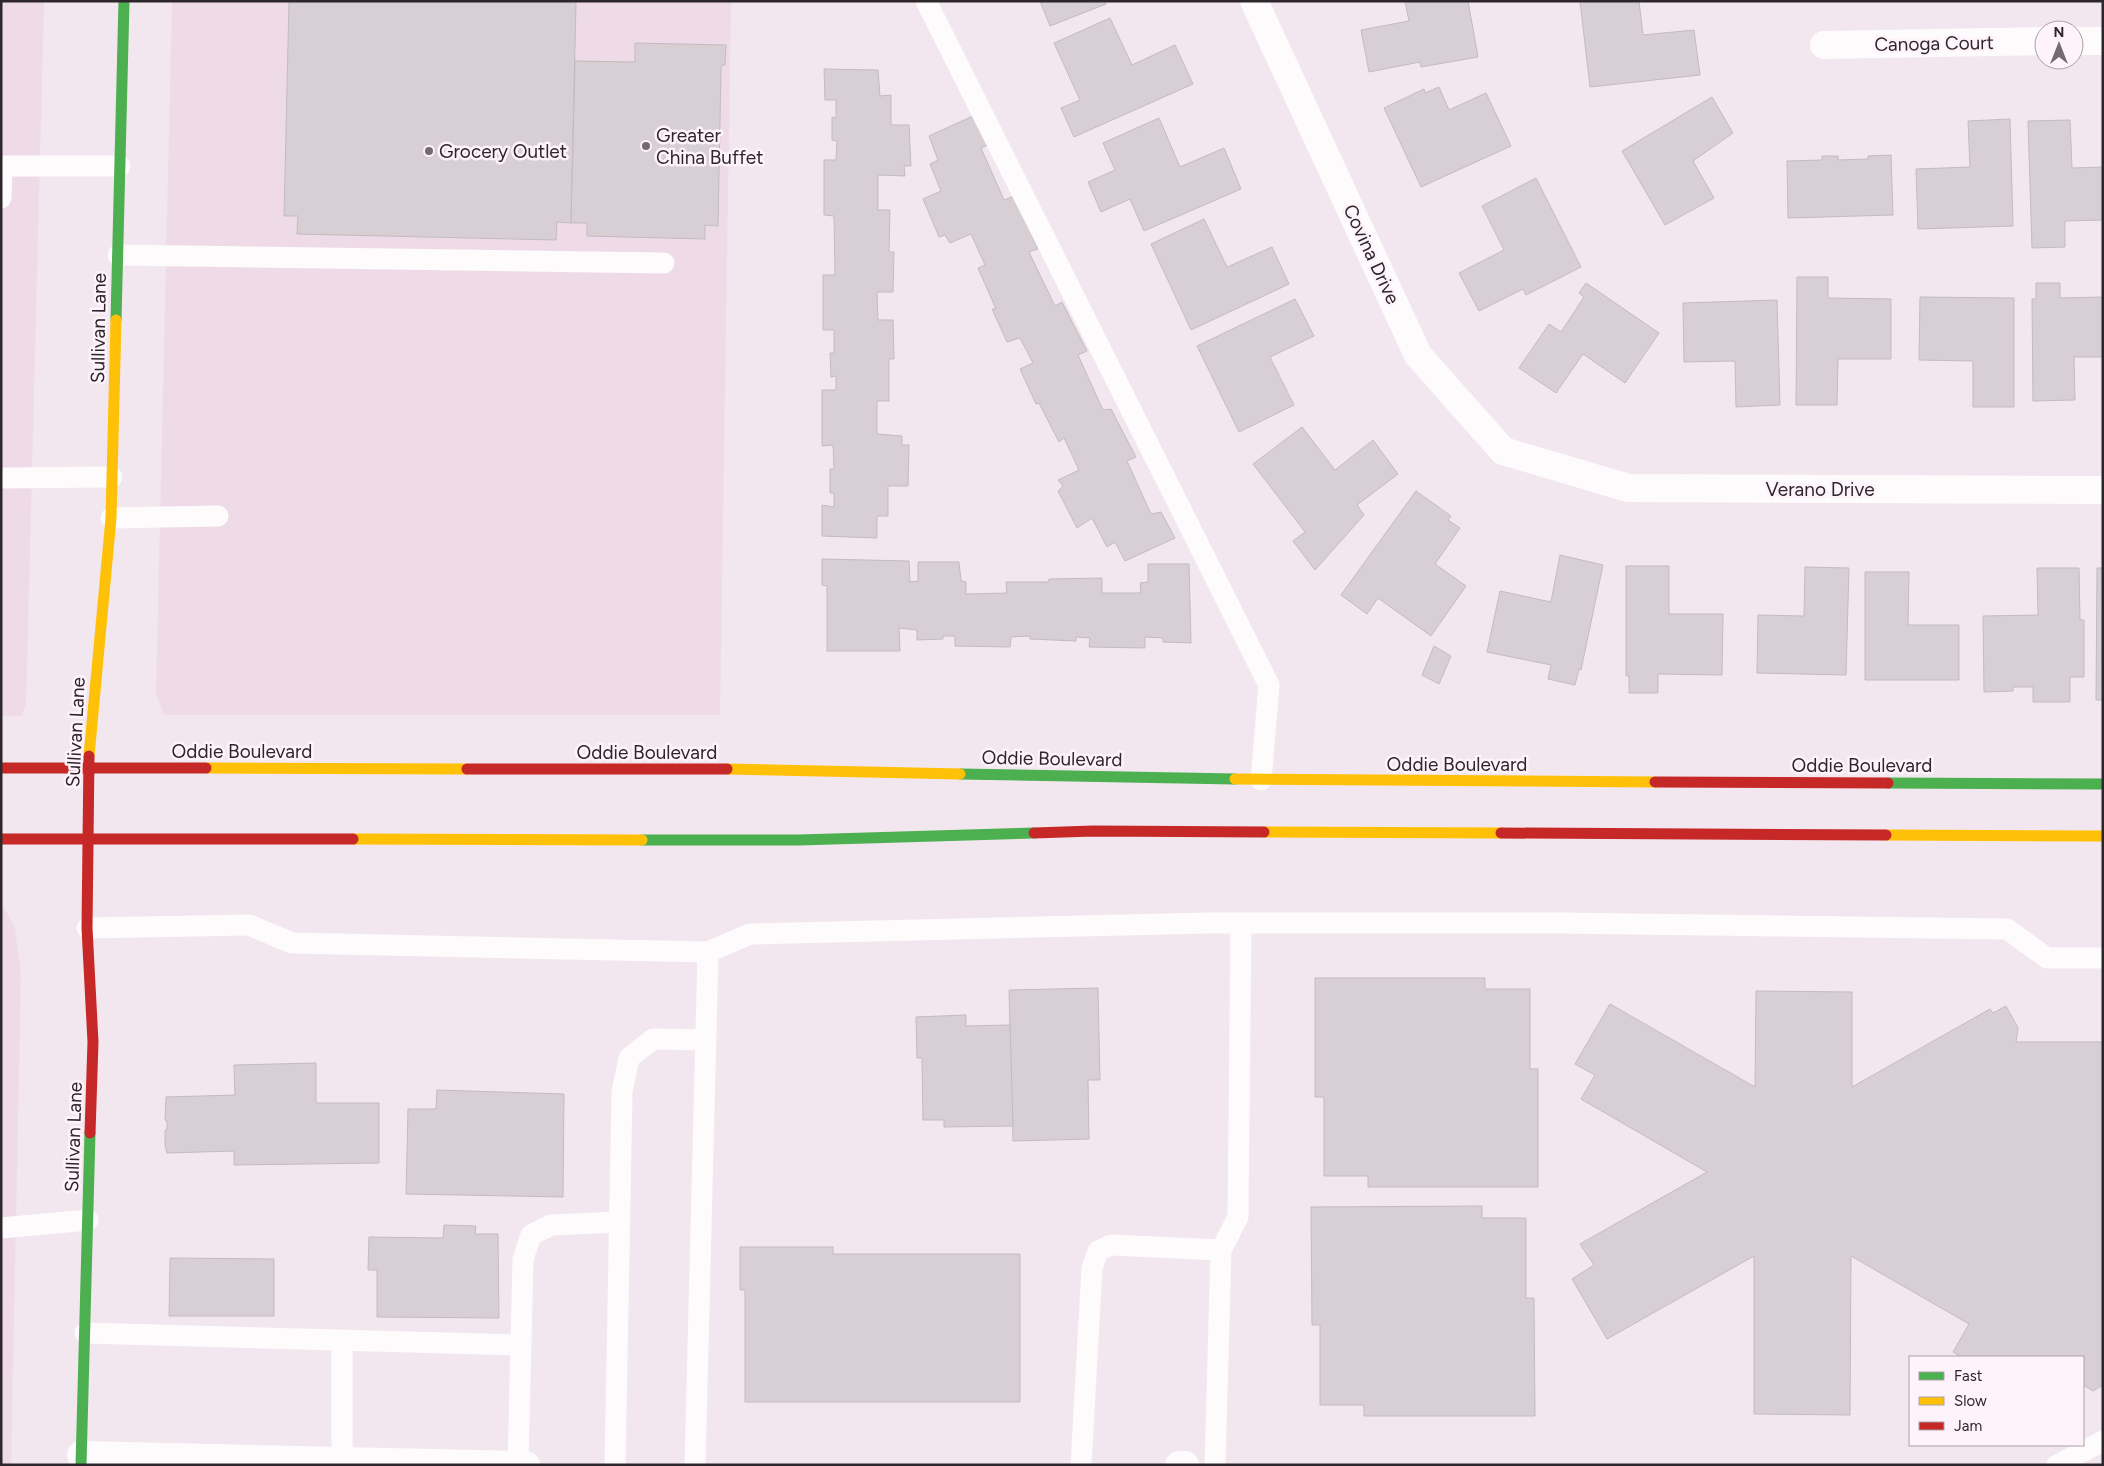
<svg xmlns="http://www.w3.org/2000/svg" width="2104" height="1466" font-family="Figtree,sans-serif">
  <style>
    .built { fill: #eedbe7 }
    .building { fill: #d7cfd4; stroke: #c3bbc0 }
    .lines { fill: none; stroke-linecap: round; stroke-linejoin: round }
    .lane { stroke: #fdfbfc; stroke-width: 21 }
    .street { stroke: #fdfbfc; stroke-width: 28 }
    .fast { stroke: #4caf50; stroke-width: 11 }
    .slow { stroke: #ffc107; stroke-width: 11 }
    .jam { stroke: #c62828; stroke-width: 11 }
    .poi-dot { fill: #726a6f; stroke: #fef3fa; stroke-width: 2 }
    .labels { text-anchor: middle; stroke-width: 5; stroke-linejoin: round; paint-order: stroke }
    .street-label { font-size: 19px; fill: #2d262b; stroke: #fef3fa }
    .poi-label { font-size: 19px; fill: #2d262b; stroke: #fef3fa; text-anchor: start }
  </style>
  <rect width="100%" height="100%" fill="#f2e7ee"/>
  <!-- built -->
  <g class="built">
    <path d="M1,1H44L26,706L21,716H1Z"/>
    <path d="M172,1H731L720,715H164L156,694Z"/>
    <path d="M1,907L5,909L15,928L21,973L11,1465H1Z"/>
  </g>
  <!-- building -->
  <g class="building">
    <path d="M289,1H576L571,223L557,222L556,240L297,234L298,216H284Z"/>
    <path d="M1040,1H1105L1106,4L1050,26Z"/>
    <path d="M1405,1H1468L1478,57L1421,67L1420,62L1369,72L1361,30L1409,21Z"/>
    <path d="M1580,1H1639L1643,35L1694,30L1700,75L1590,87Z"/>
    <path d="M1110,18L1132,65L1175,45L1193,84L1074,137L1061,108L1080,100L1054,43Z"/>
    <path d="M635,43L726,45L725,65H722L721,68L718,226L705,225V239L587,236V223H571L575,61L635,62Z"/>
    <path d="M824,69L878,70L880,96L891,95V125H909L911,166H904L905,176L878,175V210H890L889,252H894L893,292H877L878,320H893L894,359H889V401H877V434L902,436V445H909L908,486H888V516H877V538L822,536V505L834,507V493H830V469H834L833,445L822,446V390H836V376L831,377L830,353H834V330H823V275H835L834,216L824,215V160H836L837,141L832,140V117L836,118V100H825Z"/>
    <path d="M1439,87L1449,110L1486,93L1511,146L1421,187L1384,108L1424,89L1425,93Z"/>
    <path d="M1712,97L1733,133L1693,161L1714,198L1665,225L1622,151Z"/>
    <path d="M975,115L992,143L981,148L1004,200L1014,196L1038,249L1029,252L1055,306L1062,302L1087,351L1078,355L1103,410L1111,409L1136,457L1127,461L1151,514L1161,512L1175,538L1125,561L1115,542L1107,547L1092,518L1077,528L1058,491L1063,486L1058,480L1079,470L1064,438L1059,442L1039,403L1036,404L1020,369L1033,363L1020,338L1007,342L992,309H996L978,268L985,265L971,234L950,243L945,235L939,237L923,199L941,191L930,164L938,160L929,136Z"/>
    <path d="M1159,118L1180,167L1224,148L1241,189L1144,231L1130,199L1101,212L1088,182L1115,170L1103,143Z"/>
    <path d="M2010,119L2013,226L1918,229L1916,169L1970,167L1968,121Z"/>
    <path d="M2070,120L2072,168L2103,167V220L2065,221V247L2032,248L2028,121Z"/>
    <path d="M1891,155L1893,215L1788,218L1787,161L1822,160V156H1838V160L1868,159V156Z"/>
    <path d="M1536,178L1581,267L1526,295L1523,289L1479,311L1459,273L1504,250L1482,206Z"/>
    <path d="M1204,219L1227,267L1272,247L1289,284L1191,330L1151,244Z"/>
    <path d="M1797,277H1828V298L1891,299V359H1838L1837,405H1796Z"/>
    <path d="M1586,283L1659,333L1625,383L1583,354L1556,393L1519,368L1549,324L1561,332L1584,297L1579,293Z"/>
    <path d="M2036,283H2060V298L2103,297V357H2074L2075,400L2033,401L2032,299H2036Z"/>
    <path d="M1920,297L2014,298V407H1973V361L1919,360Z"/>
    <path d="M1295,299L1314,336L1270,357L1294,405L1239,432L1197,346Z"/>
    <path d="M1777,300L1780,405L1736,407L1735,361L1684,362L1683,303Z"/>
    <path d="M1302,427L1335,470L1373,440L1398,474L1357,505L1364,515L1315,570L1293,541L1305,532L1253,464Z"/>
    <path d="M1416,491L1451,516L1448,520L1460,528L1435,564L1466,586L1431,636L1378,598L1367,614L1341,595Z"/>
    <path d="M1560,555L1603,565L1581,670L1579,669L1575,685L1548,679L1551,665L1487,652L1500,591L1551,602Z"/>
    <path d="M822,559L909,561L910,582L918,581V562H959L961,581L966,582V594L1007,593L1006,582H1048L1049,579L1102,578V593H1141L1140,583L1148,582V564H1189L1191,643L1163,642V638L1145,637V648L1089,647L1090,638L1076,637V641L1030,639V636L1011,637L1010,647L955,646V636H943V639L917,640V630L899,628L900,651H827V586L822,585Z"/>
    <path d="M1626,566H1669V614H1723L1722,675L1658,674V693H1629V676H1626Z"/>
    <path d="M1805,567L1849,568L1846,675L1757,673L1758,615L1804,616Z"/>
    <path d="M2037,568H2079L2080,620H2084V677H2070V702H2033V687H2013V691L1984,692L1983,616L2038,615Z"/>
    <path d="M2097,568H2103V700H2096Z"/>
    <path d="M1865,572H1909L1908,625H1959V680H1865Z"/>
    <path d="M1434,646L1451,656L1439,684L1422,675Z"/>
    <path d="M1315,978H1485V989H1530V1069H1538V1187H1368V1176H1324V1097H1315Z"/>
    <path d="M1098,988L1100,1080H1088L1089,1139L1013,1141L1009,990Z"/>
    <path d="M1756,991L1852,992V1087L1990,1009L1993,1013L2006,1006L2018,1028L2016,1042H2103V1385L2093,1391L2083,1385V1357H1962L1953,1352L1969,1324L1851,1256L1850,1415L1754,1414V1256L1607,1339L1572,1279L1594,1265L1580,1244L1707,1172L1581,1099L1595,1075L1575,1064L1610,1004L1755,1087Z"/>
    <path d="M966,1015V1026L1010,1025L1013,1126L944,1127V1120H923L922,1058H917L916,1017Z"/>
    <path d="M316,1063V1103H379V1163L234,1165V1151L167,1153L165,1145V1130H167V1121L165,1120L166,1097L235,1095L234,1065Z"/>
    <path d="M437,1090L564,1094L563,1197L406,1194L408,1109H436Z"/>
    <path d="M1482,1206V1218H1526V1298H1534L1535,1416H1364V1405H1320V1325H1312L1311,1207Z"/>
    <path d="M444,1225L476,1226L475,1234H498L499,1318L377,1317V1270H368L369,1237L443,1238Z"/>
    <path d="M740,1247H833V1254H1020V1402H745V1290H740Z"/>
    <path d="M170,1258L274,1259V1316H169Z"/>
  </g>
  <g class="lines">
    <!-- lane -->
    <g class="lane">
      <path d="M926,1L1269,685L1261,780"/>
      <path d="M1,166H120"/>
      <path d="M1,198L2,166"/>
      <path d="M118,255L664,263"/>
      <path d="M1,478L112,477"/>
      <path d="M111,518L218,516"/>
      <path d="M87,928L249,925L292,943L708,952L750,934L1208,923H1560L2007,929L2047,958H2103"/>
      <path d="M1,1228L88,1220"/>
      <path d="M85,1333L521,1345"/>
      <path d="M342,1340V1461"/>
      <path d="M518,1465L523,1259L531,1235L551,1225L620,1222"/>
      <path d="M615,1465L622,1092L629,1058L653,1039L706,1040"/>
      <path d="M695,1465L708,952"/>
      <path d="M1081,1465L1092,1268L1098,1251L1111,1245L1221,1250"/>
      <path d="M1215,1465L1221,1250L1238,1217L1241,923"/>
      <path d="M2057,1465L2103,1441"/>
    </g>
    <!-- street -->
    <g class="street">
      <path d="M1254,1L1418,355L1503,451L1628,488L2103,490"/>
      <path d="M2074,41H2103"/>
      <path d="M1824,45L2044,41"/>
      <path d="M81,1455L526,1465"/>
      <path d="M1179,1465H1185"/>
    </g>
    <!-- fast -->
    <g class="fast">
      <path d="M116,320L124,1"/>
      <path d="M960,774L1235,779"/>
      <path d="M1888,783L2103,784"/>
      <path d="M642,840H799L1034,833"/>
      <path d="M81,1465L90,1133"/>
    </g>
    <!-- slow -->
    <g class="slow">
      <path d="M89,756L111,518L116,320"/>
      <path d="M206,768L467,769"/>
      <path d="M727,769L960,774"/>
      <path d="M1235,779L1655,782"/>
      <path d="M1264,832L1501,833"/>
      <path d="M1886,835L2103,836"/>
      <path d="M353,839L642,840"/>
    </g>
    <!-- jam -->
    <g class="jam">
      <path d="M89,756L87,928L93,1042L90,1133"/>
      <path d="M1,768H206"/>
      <path d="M467,769H727"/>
      <path d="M1655,782L1888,783"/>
      <path d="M1034,833L1093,831L1264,832"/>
      <path d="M1501,833L1886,835"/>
      <path d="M1,839H353"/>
    </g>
  </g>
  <!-- markers -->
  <g class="poi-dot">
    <circle cx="646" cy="146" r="5"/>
    <circle cx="429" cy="151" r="5"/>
  </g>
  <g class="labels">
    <!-- street labels -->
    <g class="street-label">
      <text transform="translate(1934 43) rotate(-1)" y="7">Canoga Court</text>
      <text transform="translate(1372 254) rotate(65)" y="7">Covina Drive</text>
      <text transform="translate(98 328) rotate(-89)" y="7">Sullivan Lane</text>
      <text x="1820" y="496">Verano Drive</text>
      <text transform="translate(75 732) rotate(-87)" y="7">Sullivan Lane</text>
      <text x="242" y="758">Oddie Boulevard</text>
      <text x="647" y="759">Oddie Boulevard</text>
      <text transform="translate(1052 758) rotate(1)" y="7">Oddie Boulevard</text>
      <text x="1457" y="771">Oddie Boulevard</text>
      <text x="1862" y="772">Oddie Boulevard</text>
      <text transform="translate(73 1137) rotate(-88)" y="7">Sullivan Lane</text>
    </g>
    <!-- poi labels -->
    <g class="poi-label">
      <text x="656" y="142">Greater<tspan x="656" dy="22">China Buffet</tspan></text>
      <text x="439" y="158">Grocery Outlet</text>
    </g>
  </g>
  <!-- border -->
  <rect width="2104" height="1466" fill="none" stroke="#2d262b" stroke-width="5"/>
  <!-- legend -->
  <rect x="1909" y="1356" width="175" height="90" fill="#fef3fa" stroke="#aaa1a7"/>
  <rect x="1919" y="1372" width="25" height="8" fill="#4caf50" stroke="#aaa1a7"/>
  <text x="1954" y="1381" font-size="15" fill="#2d262b">Fast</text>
  <rect x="1919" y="1397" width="25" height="8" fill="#ffc107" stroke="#aaa1a7"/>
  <text x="1954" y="1406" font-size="15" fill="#2d262b">Slow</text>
  <rect x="1919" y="1422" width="25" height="8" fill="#c62828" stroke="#aaa1a7"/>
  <text x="1954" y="1431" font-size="15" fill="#2d262b">Jam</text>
  <!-- north arrow -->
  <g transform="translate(2059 45)"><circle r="24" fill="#fef3fa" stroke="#aaa1a7"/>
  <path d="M0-4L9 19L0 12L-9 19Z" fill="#726a6f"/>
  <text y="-8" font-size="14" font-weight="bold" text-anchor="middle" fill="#2d262b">N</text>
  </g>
</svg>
